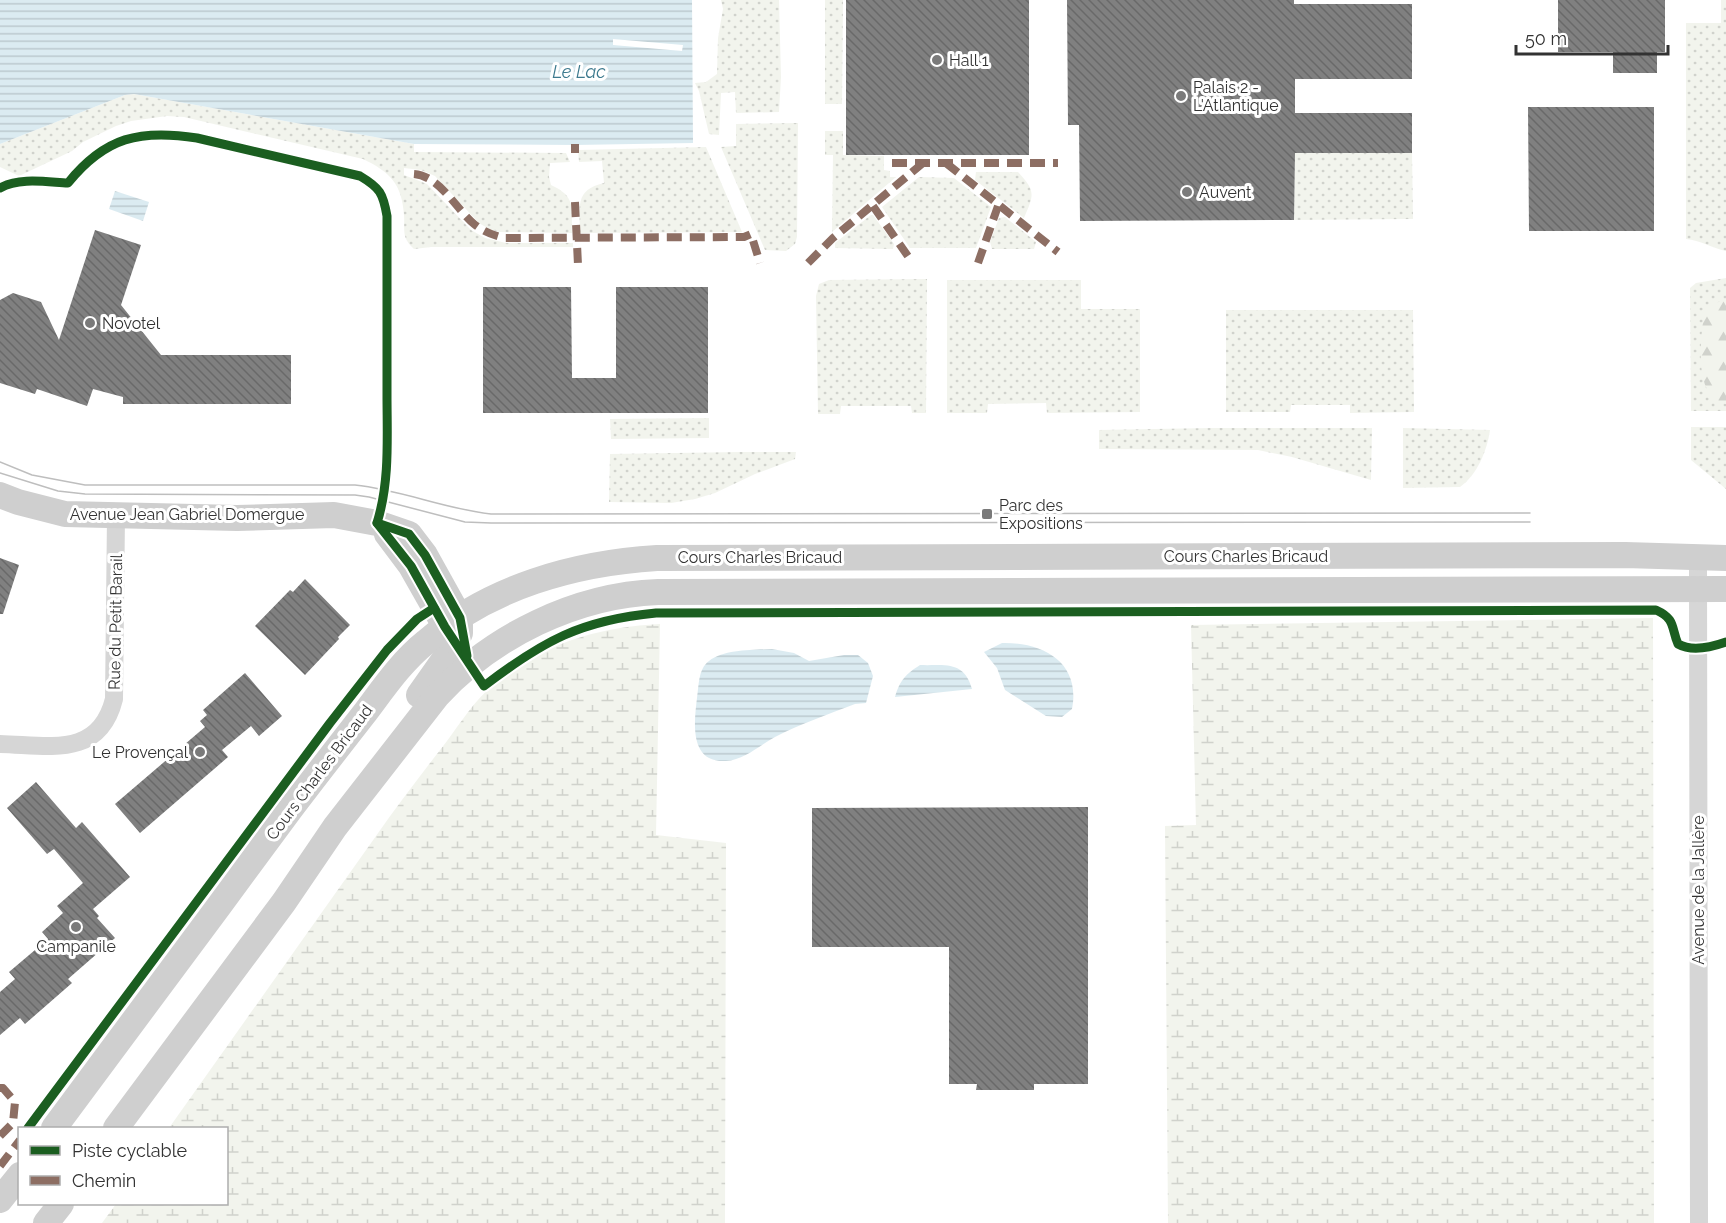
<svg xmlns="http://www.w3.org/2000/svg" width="1726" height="1223" font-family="Raleway,sans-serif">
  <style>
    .grass { fill: url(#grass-dots) }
    .forest { fill: url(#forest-firs) }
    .wetland { fill: url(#wetland-marsh) }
    .water { fill: url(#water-rules) }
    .pier { fill: #fff }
    .building { fill: url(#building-back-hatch) }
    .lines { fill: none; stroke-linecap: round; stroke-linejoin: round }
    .street { stroke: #d6d6d6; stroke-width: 18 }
    .secondary { stroke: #cfcfcf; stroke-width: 26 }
    .tram { stroke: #bebebe; stroke-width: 1.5 }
    .quiet { stroke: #8d6e63; stroke-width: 8; stroke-dasharray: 15 8; stroke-linecap: butt }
    .cycleway-casing { stroke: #fff; stroke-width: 13 }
    .cycleway { stroke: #1b5e20; stroke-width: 9 }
    .poi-dot { fill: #7a7a7a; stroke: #fff; stroke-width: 2 }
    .labels { text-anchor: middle; stroke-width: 6; stroke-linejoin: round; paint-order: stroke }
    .poi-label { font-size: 16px; fill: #323232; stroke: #fff; text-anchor: start }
    .street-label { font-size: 16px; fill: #323232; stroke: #fff }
    .water-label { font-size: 18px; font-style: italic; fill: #3d7a8e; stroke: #fff }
  </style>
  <defs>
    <pattern id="grass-dots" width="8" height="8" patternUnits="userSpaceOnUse" patternTransform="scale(1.5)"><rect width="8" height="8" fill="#f2f4ed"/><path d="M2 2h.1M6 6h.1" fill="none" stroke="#d0d2cc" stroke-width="1.8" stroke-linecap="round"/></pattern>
    <pattern id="forest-firs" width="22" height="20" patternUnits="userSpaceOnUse" patternTransform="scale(1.5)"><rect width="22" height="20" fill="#f2f4ed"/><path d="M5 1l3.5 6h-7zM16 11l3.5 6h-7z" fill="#d0d2cc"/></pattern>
    <pattern id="wetland-marsh" width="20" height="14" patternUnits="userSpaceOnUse" patternTransform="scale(1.5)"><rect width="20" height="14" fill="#f2f4ed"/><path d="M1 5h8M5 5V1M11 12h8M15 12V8" fill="none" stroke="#d0d2cc"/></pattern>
    <pattern id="water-rules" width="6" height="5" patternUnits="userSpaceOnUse" patternTransform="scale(1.5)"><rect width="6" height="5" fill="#dbebf1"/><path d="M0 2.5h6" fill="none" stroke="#bccacf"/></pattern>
    <pattern id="building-back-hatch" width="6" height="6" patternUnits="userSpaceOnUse" patternTransform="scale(1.5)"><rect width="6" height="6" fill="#808080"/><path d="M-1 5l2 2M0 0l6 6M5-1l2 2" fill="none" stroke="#696969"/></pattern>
  </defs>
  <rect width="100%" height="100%" fill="#fff"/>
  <!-- grass -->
  <g class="grass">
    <path d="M721,0H779L781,77L779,112L736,113L735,92L721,93L719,135L709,134L699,91L695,83L706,82L717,74L718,38L723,9Z"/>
    <path d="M825,0H843L842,104H825Z"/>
    <path d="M1721,0H1726V251C1712,248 1700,240 1686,239V23H1721Z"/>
    <path d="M134,94L414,144V152L566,153L570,162L550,163L549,177L551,185C577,197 571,208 572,233L500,232L489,229L479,223L435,176L421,170L404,168V175L427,184L471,230L485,238L506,243H573V247H431L414,249C401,237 405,231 404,215C402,184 390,172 363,159L184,117L167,116L131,121L116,126L83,142L72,151L19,176L0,167V144L125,95Z"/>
    <path d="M798,123L797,237L795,244L786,251L765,250L721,147L736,146V124Z"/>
    <path d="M825,131H843V155L884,156V170L890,171V177H896L832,232L833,155H825Z"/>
    <path d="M706,147L742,232L580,233C580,207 574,190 604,183L602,161L579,162L578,150Z"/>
    <path d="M1295,153H1412L1413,219L1294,220Z"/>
    <path d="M976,172H1018C1036,191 1034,195 1024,218L975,180Z"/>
    <path d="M919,177L954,178L991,207L976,248H910L882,207Z"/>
    <path d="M871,215H873L894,244L893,249L835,248V243Z"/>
    <path d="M1005,217L1036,242L1034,249H992L990,242L999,218Z"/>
    <path d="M1726,278V411H1691L1690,288L1696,283Z"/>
    <path d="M927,279L926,413H912L911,406H841L840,414H818L816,296L819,284L829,280Z"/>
    <path d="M947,280H1081V309H1140V412L1047,413L1046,403L988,404L987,413H947Z"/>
    <path d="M1226,310H1413L1414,412L1350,413V405H1291L1290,412H1226Z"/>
    <path d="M709,418V438L611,439L610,419Z"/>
    <path d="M1691,427H1726V489L1691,460Z"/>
    <path d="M1211,428H1372L1371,480L1292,457L1258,450L1099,449V430Z"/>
    <path d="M1403,428L1490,430C1487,451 1477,475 1460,487L1403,488Z"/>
    <path d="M741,452H796L795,459L755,474L715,493L695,499L671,503L609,502L610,454Z"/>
  </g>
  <!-- forest -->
  <path class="forest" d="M1725,300H1726V404C1722,402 1716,400 1713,397C1694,380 1702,329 1705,306Z"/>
  <!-- wetland -->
  <g class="wetland">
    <path d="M1653,618L1654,1223H1168L1165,826L1196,825L1191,625Z"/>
    <path d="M660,624L656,835L726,843L725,1223H102L116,1204H226V1128H169C238,1031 307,933 376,836C399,803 423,772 447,741C461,722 475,700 493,685C541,644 598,627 660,624Z"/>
  </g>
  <!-- water -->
  <g class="water">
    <path d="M0,0H692L693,143L575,145L414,144L134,94L125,95L0,144Z"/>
    <path d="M115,191L149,202L143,221L109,209Z"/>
    <path d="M1002,643C1044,642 1081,663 1072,709L1062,717L1046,716L1005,690L997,668L984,652Z"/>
    <path d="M772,649L794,653L809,661L844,655H858L868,663L873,676L866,703L855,704C829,714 800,724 775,737C760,745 744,760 726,761C689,763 694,723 697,698C699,686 698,669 709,661C725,649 753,650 772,649Z"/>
    <path d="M920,665C944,666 964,660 972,689L895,697C900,680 906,674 920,665Z"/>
  </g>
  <!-- pier -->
  <path class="pier" d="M613,39L683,45L682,51L613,45Z"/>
  <!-- building -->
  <g class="building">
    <rect x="846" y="0" width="183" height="155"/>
    <path d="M1067,0H1294V4H1412V79H1295V113H1412V153H1295L1294,220L1080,221L1079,125H1068Z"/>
    <path d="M1558,0H1665V52H1657V73H1613V52H1558Z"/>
    <path d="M1528,107H1654V231H1529Z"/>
    <path d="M95,230L141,245L121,305L161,355H291V404H123V397L93,389L87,406L37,389L35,394L0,383V300L13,293L41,302L59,340Z"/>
    <path d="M483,287H571L572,378H616V287H708V413H483Z"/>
    <path d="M0,558L19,565L3,614H0Z"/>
    <path d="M305,579L350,625L338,637L339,639L305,675L255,626L290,590L293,592Z"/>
    <path d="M245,673L282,716L259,736L251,726L222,750L228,757L140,833L115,804L205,727L200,721L207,715L203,710Z"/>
    <path d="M36,782L76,828L82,822L130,877L93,909L99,916L97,918L115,938L68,979L72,983L25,1024L20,1018L0,1035V992L15,979L9,972L48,939L42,932L63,913L57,906L83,883L54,849L47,854L7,808Z"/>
    <path d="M1088,807V1084H1034V1090H976L977,1084H949V947H812V808Z"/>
  </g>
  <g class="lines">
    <!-- street -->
    <g class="street">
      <path d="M1698,557L1699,1223"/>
      <path d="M0,744C48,745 99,759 114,699L116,515"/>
    </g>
    <!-- secondary -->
    <g class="secondary">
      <path d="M0,495L18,502L65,514L237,518L334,515L377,523L409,534L425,555L460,618V633L455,644L419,695"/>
      <path d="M387,534L411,566L453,640"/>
      <path d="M54,1128C132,1023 211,917 289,811C314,778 339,746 364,714C383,689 401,662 426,642C489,587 575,563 657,558L1625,555L1726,558"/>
      <path d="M116,1128L284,902L335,827L437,696C492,636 576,595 658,592L1726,589"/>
      <path d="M0,1200L20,1175"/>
      <path d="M46,1223L61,1204"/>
    </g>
    <!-- tram -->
    <g class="tram">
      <path d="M0,462L32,475L85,485H355C402,490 445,509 491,514L1530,513"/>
      <path d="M0,473L58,491L85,494L355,495L369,497L465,522L491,523L1530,522"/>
    </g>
    <!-- quiet -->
    <g class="quiet">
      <path d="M575,144V153"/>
      <path d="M892,163H1058"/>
      <path d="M946,163L1058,252"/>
      <path d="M414,174C440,176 456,209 474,224C484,232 493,235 504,238L744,237L751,234L760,263"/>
      <path d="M575,202L578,265"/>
      <path d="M873,206L912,262"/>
      <path d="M808,263L833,238L923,163"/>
      <path d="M978,263L998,206"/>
      <path d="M0,1088H3L15,1102L13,1123L0,1136"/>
      <path d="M0,1166L20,1140"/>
    </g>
    <defs>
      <g id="cycleway">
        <path d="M0,188C19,177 47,182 68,183C105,137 140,129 197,138L360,176C380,188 383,193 387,216C387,276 387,335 387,395C387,438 390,481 377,523"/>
        <path d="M377,523L411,566L445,627L484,686C543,641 581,620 656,613L1656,610C1676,619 1671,628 1678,644C1692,652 1712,647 1726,642"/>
        <path d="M380,524L409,534L425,555L460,618L467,656"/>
        <path d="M28,1128L330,723L387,650L417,619L434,608"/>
      </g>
    </defs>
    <!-- cycleway casing -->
    <use href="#cycleway" class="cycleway-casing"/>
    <!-- cycleway -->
    <use href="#cycleway" class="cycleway"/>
  </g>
  <!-- markers -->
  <g class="poi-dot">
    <circle cx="937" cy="60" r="6"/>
    <circle cx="1181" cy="96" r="6"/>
    <circle cx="1187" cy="192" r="6"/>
    <circle cx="90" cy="323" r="6"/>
    <rect x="981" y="508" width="12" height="12" rx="3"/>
    <circle cx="200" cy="752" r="6"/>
    <circle cx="76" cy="927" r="6"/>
  </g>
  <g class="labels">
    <!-- poi labels -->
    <g class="poi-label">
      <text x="949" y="66">Hall 1</text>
      <text x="1193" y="93">Palais 2 -<tspan x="1193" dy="18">L'Atlantique</tspan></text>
      <text x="1199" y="198">Auvent</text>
      <text x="102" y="329">Novotel</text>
      <text x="999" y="511">Parc des<tspan x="999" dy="18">Expositions</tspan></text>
      <text x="188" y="758" text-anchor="end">Le Provençal</text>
      <text x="76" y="952" text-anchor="middle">Campanile</text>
    </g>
    <!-- street labels -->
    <g class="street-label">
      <text x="187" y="520">Avenue Jean Gabriel Domergue</text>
      <text x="1246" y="562">Cours Charles Bricaud</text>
      <text x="760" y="563">Cours Charles Bricaud</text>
      <text transform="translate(115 622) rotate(-89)" y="6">Rue du Petit Barail</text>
      <text transform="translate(319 772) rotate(-53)" y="6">Cours Charles Bricaud</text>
      <text transform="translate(1698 890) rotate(-90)" y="6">Avenue de la Jallère</text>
    </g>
    <!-- water labels -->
    <g class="water-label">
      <text x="579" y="78">Le Lac</text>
    </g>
  </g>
  <!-- legend -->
  <rect x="18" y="1127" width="210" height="78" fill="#ffffff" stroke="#adadad" stroke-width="1.5"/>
  <rect x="30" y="1146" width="30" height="9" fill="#1b5e20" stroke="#adadad" stroke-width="1.5"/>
  <text x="72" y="1157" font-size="18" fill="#323232">Piste cyclable</text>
  <rect x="30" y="1176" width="30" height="9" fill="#8d6e63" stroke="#adadad" stroke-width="1.5"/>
  <text x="72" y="1187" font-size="18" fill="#323232">Chemin</text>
  <!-- scale -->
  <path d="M1516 45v9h152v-9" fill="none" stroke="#323232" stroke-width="3"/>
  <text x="1525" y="45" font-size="18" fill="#323232" stroke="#ffffff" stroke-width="4.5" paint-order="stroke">50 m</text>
</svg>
